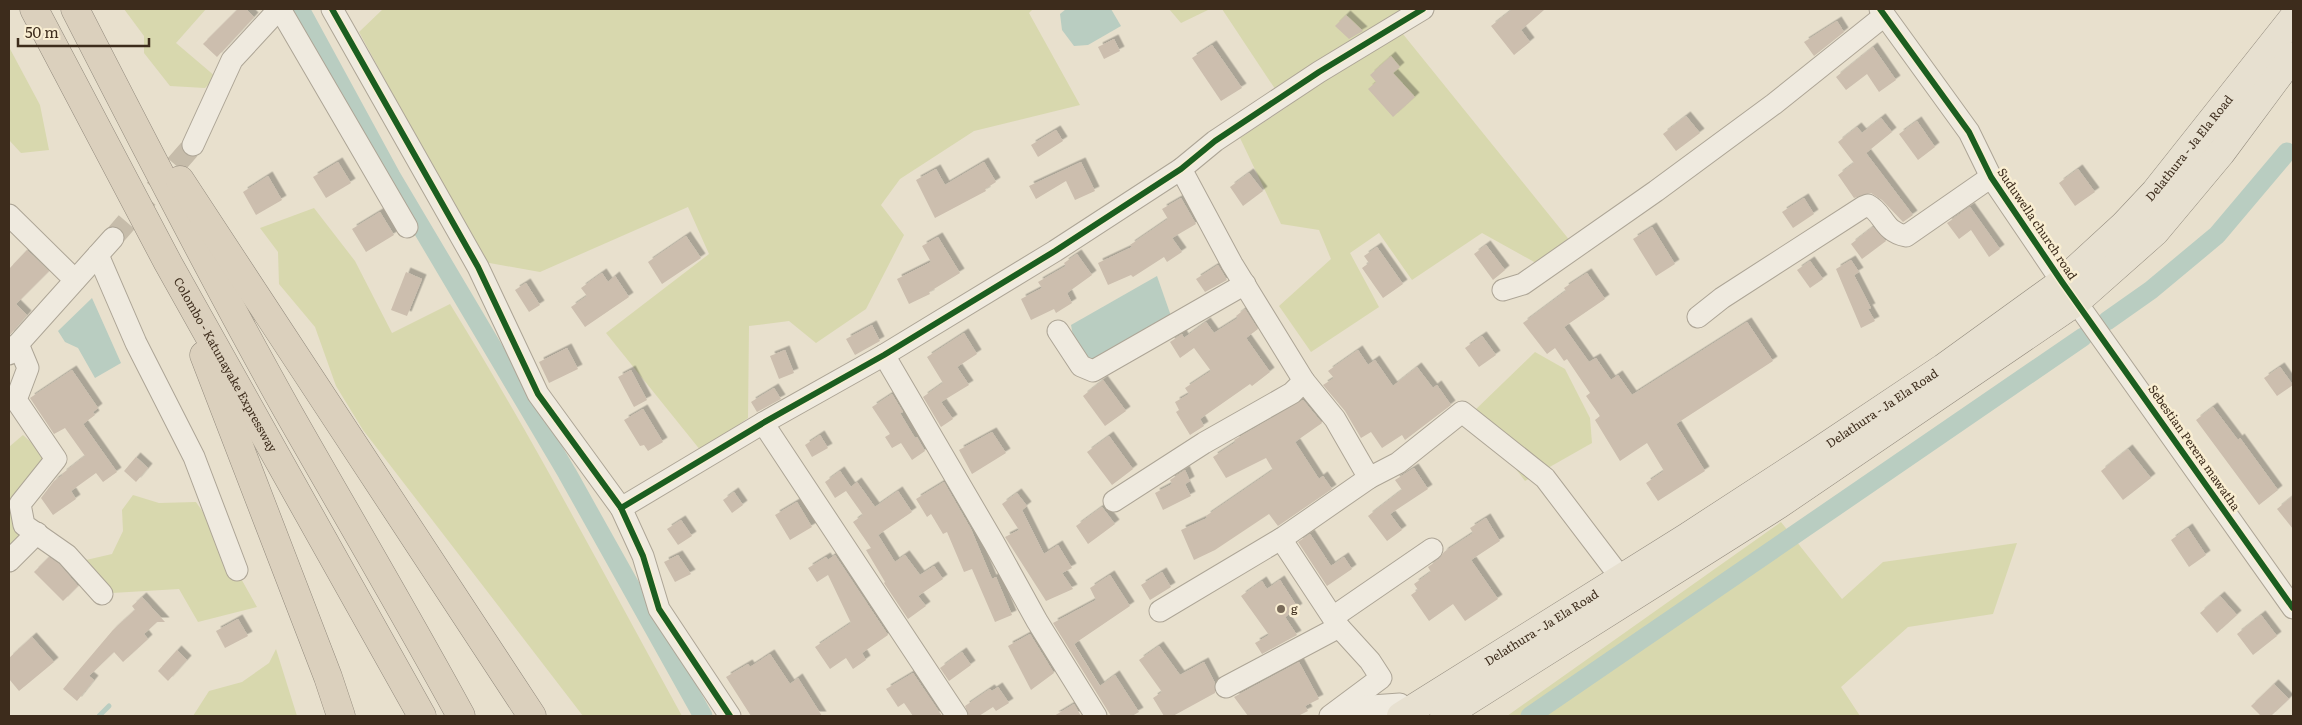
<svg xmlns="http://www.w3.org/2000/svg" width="2302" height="725" font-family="Literata,serif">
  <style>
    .green { fill: #d8d8ae }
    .water { fill: #b9cdc1 }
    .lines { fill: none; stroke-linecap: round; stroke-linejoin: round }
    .stream { stroke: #b9cdc1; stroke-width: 5 }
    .canal { stroke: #b9cdc1; stroke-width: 19 }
    .building { fill: #ccbeae; filter: url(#shadow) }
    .street-tunnel { stroke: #c6bcaa; stroke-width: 21; stroke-dasharray: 21 11; stroke-linecap: butt }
    .street-casing { stroke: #ada596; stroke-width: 23 }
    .primary-casing { stroke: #928a7d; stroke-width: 29 }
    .highway-casing { stroke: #928a7d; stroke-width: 29 }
    .street { stroke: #efeadf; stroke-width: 21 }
    .primary { stroke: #e7e0d0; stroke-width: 28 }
    .highway { stroke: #dbd0bd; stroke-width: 28 }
    .cycleway-casing { stroke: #f9eed2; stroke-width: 9 }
    .cycleway { stroke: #1b5e20; stroke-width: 6 }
    .poi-dot { fill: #796b5a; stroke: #f9eed2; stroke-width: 2 }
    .labels { text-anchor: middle; stroke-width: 5; stroke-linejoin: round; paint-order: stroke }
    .street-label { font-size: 12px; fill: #3d2c1c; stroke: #f9eed2 }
    .poi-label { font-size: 12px; fill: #3d2c1c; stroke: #f9eed2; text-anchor: start }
  </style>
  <defs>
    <filter id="shadow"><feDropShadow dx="4.5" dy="-4.5" stdDeviation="0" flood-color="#0004"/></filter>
  </defs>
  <rect width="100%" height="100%" fill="#e8e0cd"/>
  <!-- green -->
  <g class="green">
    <path d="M124,9H206L176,43L216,77L205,88L170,86L144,53V36Z"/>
    <path d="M383,9H1033L1029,13L1080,105L974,131L900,179L881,205L904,235L866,309L816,343L789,321L749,326L748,418L701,451L606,333L709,254L688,207L540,272L484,262L359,32Z"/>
    <path d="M1169,9H1210L1181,23Z"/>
    <path d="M1222,9H1402L1390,18L1571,242L1536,263L1482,233L1412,280L1379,233L1350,253L1379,307L1311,352L1279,306L1331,259L1319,230L1281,224L1240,138L1287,107Z"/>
    <path d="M9,47L40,105L49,150L21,153L9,140Z"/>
    <path d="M314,208L355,261L392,333L450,304C533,438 606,578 682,716H583L363,430L336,386L315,327L279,284L278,252L260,228Z"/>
    <path d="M1535,352L1565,369L1590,418L1592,443L1525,481L1473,412Z"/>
    <path d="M23,435L45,455L22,535L9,549V447Z"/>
    <path d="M133,495L159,503L196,502L207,518L257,607L198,622L179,589L112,593L86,560L112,554L123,531L122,510Z"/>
    <path d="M1781,522L1842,599L1883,562L2017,543L1993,614L1908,627L1841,687L1860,716H1507Z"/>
    <path d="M276,649L297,716H193L209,691L242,682L269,663Z"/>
  </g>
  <!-- water -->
  <g class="water">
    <path d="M1066,9H1111L1121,26L1088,45L1074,46L1062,30L1060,14Z"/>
    <path d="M1157,276L1171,316L1090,360L1074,341L1071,325Z"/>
    <path d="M92,298L121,363L95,378L78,348L65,342L58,331Z"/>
  </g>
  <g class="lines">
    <!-- stream -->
    <path class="stream" d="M99,716L109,706"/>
    <!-- canal -->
    <g class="canal">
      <path d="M300,9L391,176L567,473L703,716"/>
      <path d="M2107,321L2151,290L2217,235L2287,152"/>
      <path d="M1530,716L2083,337"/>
    </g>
  </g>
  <!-- building -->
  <g class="building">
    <path d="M238,9H246L254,17L217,57L203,44Z"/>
    <path d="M1513,9H1545L1521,30L1530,42L1514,55L1491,26Z"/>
    <path d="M1346,15L1363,31L1349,39L1335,26Z"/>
    <path d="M1837,21L1844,32L1814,56L1804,42Z"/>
    <path d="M1114,39L1120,51L1104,59L1098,47Z"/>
    <path d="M1212,45L1242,88L1221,101L1192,58Z"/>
    <path d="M1873,47L1896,80L1879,92L1867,74L1846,90L1836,77Z"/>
    <path d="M1391,56L1400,67L1393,73L1415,97L1393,117L1368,89L1376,82L1370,75Z"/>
    <path d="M1686,116L1700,133L1676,151L1663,134Z"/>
    <path d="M1881,118L1892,132L1866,153L1913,215L1903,222L1882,200L1871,193L1854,198L1838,175L1854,163L1838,142L1857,127L1862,133Z"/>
    <path d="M1917,121L1935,147L1918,160L1899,134Z"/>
    <path d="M1056,130L1063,141L1038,157L1031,145Z"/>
    <path d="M338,162L351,183L326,198L313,177Z"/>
    <path d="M984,162L996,182L985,189L986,191L935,218L916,180L936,169L945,185Z"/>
    <path d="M1081,162L1095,191L1075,200L1066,181L1036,199L1029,186Z"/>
    <path d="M2078,169L2095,192L2075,206L2059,183Z"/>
    <path d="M1249,173L1263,191L1243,206L1230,187Z"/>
    <path d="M268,176L282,200L256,215L243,192Z"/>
    <path d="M1181,198L1196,224L1172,238L1182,252L1167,262L1164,257L1133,277L1131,275L1108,285L1098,263L1132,247L1130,245L1168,219L1162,209Z"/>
    <path d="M1804,198L1814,214L1793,228L1782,212Z"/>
    <path d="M1970,207L2000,249L1989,257L1971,230L1959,239L1947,223Z"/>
    <path d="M380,212L394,235L366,252L352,229Z"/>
    <path d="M1652,227L1675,264L1656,276L1633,239Z"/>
    <path d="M1873,227L1886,241L1862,259L1851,244Z"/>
    <path d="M686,236L701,258L662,284L648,262Z"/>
    <path d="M938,237L960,273L929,292L930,294L909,304L897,279L931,262L922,246Z"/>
    <path d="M1486,245L1505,270L1493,280L1474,254Z"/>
    <path d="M1377,247L1403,284L1383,298L1362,268L1369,263L1364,256Z"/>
    <path d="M27,250L49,271L16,304L27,315L9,336V269Z"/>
    <path d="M1077,254L1092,275L1067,293L1072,303L1056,313L1054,309L1031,320L1021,299L1042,288L1038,282L1066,266L1064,263Z"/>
    <path d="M1851,260L1859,272L1854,275L1871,308L1868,309L1875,321L1861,328L1836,269Z"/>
    <path d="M1810,261L1823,279L1810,288L1797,270Z"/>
    <path d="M1218,265L1227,280L1205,292L1196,279Z"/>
    <path d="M406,272L422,279L407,316L391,310Z"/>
    <path d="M602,273L608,282L615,276L629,297L585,327L571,307L587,296L581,288Z"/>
    <path d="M1587,273L1605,299L1564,327L1589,362L1596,358L1611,380L1618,375L1632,395L1747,322L1773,361L1676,424L1705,471L1658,501L1646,483L1664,471L1647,443L1620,461L1595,420L1600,416L1586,396L1590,393L1567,359L1564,361L1555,348L1547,354L1523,323L1566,291L1564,288Z"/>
    <path d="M526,283L540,305L529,312L515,290Z"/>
    <path d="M1245,309L1258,329L1246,338L1270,372L1252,386L1250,384L1200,419L1204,426L1190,435L1176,412L1179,410L1175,402L1189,394L1185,388L1211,371L1194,348L1180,358L1170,342L1182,334L1184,338L1206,322L1214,333L1238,318L1236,316Z"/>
    <path d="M872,325L880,341L855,355L846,339Z"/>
    <path d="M964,333L977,354L957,367L969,385L941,402L953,419L941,427L923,397L943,383L927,357Z"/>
    <path d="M1482,336L1496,355L1479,367L1465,348Z"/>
    <path d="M567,348L578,369L549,383L539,362Z"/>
    <path d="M785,350L794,373L779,379L770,356Z"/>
    <path d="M1358,350L1368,365L1375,360L1393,386L1417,367L1433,388L1437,385L1451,405L1405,440L1402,435L1382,448L1371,432L1361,438L1345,411L1323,385L1334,378L1328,371Z"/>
    <path d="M2280,367L2293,385L2277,396L2264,378Z"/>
    <path d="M72,370L98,408L93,412L95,415L83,424L117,472L103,482L96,473L71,491L76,499L53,515L41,498L54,481L63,475L62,474L85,456L65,428L54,434L30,398Z"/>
    <path d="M631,370L647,400L634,407L618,377Z"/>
    <path d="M1103,380L1126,411L1105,426L1083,396Z"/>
    <path d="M774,388L781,399L757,412L751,402Z"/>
    <path d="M892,394L903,412L900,413L915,438L917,437L925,451L912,460L901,443L892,448L885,437L890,434L872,407Z"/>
    <path d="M1303,400L1322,423L1295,442L1319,479L1323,476L1332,489L1278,526L1269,514L1215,550L1194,560L1181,530L1207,518L1206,516L1273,470L1266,458L1226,478L1213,457L1236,442L1234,440Z"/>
    <path d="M2213,407L2238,440L2240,438L2278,490L2259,505L2196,420Z"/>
    <path d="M643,409L663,442L648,451L644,445L640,446L624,420Z"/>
    <path d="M992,432L1006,453L972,474L959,450Z"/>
    <path d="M820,435L828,448L812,457L805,445Z"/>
    <path d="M1109,436L1133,469L1112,485L1087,452Z"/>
    <path d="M2128,449L2151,478L2123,500L2101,471Z"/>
    <path d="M136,457L148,468L136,482L124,471Z"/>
    <path d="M1414,468L1428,489L1390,514L1402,530L1387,541L1368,516L1402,490L1395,480Z"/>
    <path d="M1185,470L1190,481L1185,484L1191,496L1163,510L1155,493L1172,484L1170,480Z"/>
    <path d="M840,471L851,487L857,482L875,507L898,491L912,512L878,535L895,562L905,555L920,575L934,566L943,579L918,596L926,606L908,619L884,583L885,582L866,550L871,548L853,522L863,515L846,491L835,498L825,482Z"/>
    <path d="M944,482L971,529L992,579L996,577L1012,615L995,622L972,569L964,572L947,532L943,534L931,514L927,517L916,499Z"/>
    <path d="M734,492L743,505L732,513L723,500Z"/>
    <path d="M1017,493L1027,506L1022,510L1044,554L1058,545L1072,568L1062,573L1073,589L1046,601L1005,537L1019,530L1002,504Z"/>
    <path d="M2293,496V529L2277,509Z"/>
    <path d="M797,502L812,527L790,540L775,515Z"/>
    <path d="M1102,507L1115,524L1088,544L1076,526Z"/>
    <path d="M1486,518L1500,541L1471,560L1498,599L1465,621L1453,604L1429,621L1411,595L1418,590L1414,584L1431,572L1428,567L1439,559L1444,552L1473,533L1470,528Z"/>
    <path d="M681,520L692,536L678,545L667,529Z"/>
    <path d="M2188,528L2206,555L2189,567L2171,540Z"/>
    <path d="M1310,534L1331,566L1344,557L1352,569L1327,586L1298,542Z"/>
    <path d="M678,555L691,574L675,582L664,562Z"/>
    <path d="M835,555L888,635L862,653L866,660L853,669L846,658L830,669L815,647L851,623L828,575L817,582L808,568L826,557L828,560Z"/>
    <path d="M49,557L59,564L78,586L63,601L34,572Z"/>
    <path d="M1162,572L1171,587L1150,600L1141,585Z"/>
    <path d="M1110,575L1130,606L1074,644L1100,686L1115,675L1139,712L1132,716H1111L1053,623L1096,600L1090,588Z"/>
    <path d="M1280,580L1298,608L1285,617L1297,635L1262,654L1255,643L1269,635L1241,596L1262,581L1267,589Z"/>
    <path d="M2220,596L2237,615L2217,633L2200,613Z"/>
    <path d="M142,597L165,622H157L144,634L148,639L123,662L114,652L89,676L94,680L77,701L63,689L113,630L135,610L132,606Z"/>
    <path d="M2261,615L2277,636L2253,655L2237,634Z"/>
    <path d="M238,619L248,636L225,648L216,631Z"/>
    <path d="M1030,634L1054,673L1031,690L1008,646Z"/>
    <path d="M32,637L54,662L19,691L9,679V658Z"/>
    <path d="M1159,646L1180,675L1204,662L1215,683V693L1173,716H1164L1153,698L1162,692L1139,660Z"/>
    <path d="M177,650L187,660L168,681L158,671Z"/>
    <path d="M962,652L971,665L949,681L940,668Z"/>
    <path d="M770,654L790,684L798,678L822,716H751L726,677L748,664L750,667Z"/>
    <path d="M1299,662L1319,699L1305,706L1308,711L1298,716H1248L1234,697Z"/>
    <path d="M913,673L942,716H913L904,703L898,707L886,689Z"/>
    <path d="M2274,684L2289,699L2271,716H2261L2251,706Z"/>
    <path d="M998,687L1009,703L996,711L993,707L979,716H969L965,706L990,689L992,691Z"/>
    <path d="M1074,704L1081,716H1054Z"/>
  </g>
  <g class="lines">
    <!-- street-tunnel -->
    <path class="street-tunnel" d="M113,238L193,145"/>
    <defs>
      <g id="street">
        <path d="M280,9L407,227"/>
        <path d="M332,9L478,267L538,394L621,508L643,556L659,609L730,716"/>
        <path d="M1880,9L1969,132L1991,177L2062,282L2293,608"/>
        <path d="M193,145L232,60L279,9"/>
        <path d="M9,215L75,280"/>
        <path d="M98,255L136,343L194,457L237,570"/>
        <path d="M1503,290L1523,284L1656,191L1774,104L1884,16"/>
        <path d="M1698,317L1722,298L1863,207L1868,205C1884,213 1883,232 1906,236L1991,177"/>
        <path d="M1058,331L1081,366L1093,371L1245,284"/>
        <path d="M18,344L28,368L16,400L56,459L20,504L24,525L67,555L102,594"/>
        <path d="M9,354L113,238"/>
        <path d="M884,355L994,543L1037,621L1096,716"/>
        <path d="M1304,381L1335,419L1369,478L1398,463L1462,412L1545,478L1621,578"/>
        <path d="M763,423L957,716"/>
        <path d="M1114,501L1204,443L1292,393L1304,381L1232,264L1181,169"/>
        <path d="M621,508L763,423L884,355L1055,251L1181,169L1215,141L1319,72L1423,9"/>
        <path d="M1281,539L1339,627L1370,661L1381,678L1330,716"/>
        <path d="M9,561L37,533"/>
        <path d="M1160,611L1284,537L1369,478"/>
        <path d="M1333,617L1432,549"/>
        <path d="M1226,687L1339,627"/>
        <path d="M1343,708L1400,704"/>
      </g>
      <g id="primary">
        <path id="s1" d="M1401,716L1687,537L1816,453L1943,368L2062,282L2124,225L2155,192L2293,18"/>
        <path d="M1444,716L1778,505L2076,302L2155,232L2221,153L2293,56"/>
      </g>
      <g id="highway">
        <path id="s2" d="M34,9L168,263L422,716"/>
        <path d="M75,9C144,144 213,278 287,410C345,512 405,613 461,716"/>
        <path d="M180,180L532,716"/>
        <path d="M204,355L328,677L341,716"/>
      </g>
    </defs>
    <!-- street casing -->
    <use href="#street" class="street-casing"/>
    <!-- primary casing -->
    <use href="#primary" class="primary-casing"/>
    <!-- highway casing -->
    <use href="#highway" class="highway-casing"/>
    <!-- street -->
    <use href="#street" class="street"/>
    <!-- primary -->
    <use href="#primary" class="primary"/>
    <!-- highway -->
    <use href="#highway" class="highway"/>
    <defs>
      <g id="cycleway">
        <path d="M332,9L478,267L538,394L621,508L643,556L659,609L730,716"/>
        <path d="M1880,9L1969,132L1991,177L2062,282L2293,608"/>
        <path d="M621,508L763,423L884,355L1055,251L1181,169L1215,141L1319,72L1423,9"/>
      </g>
    </defs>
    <!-- cycleway casing -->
    <use href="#cycleway" class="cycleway-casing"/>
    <!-- cycleway -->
    <use href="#cycleway" class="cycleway"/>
  </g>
  <!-- markers -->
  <circle class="poi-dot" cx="1281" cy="609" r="5"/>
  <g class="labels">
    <!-- street labels -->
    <g class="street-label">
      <text dy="4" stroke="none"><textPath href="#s1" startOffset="976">Delathura - Ja Ela Road</textPath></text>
      <text transform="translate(2037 224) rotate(56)" y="4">Suduwella church road</text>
      <text dy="4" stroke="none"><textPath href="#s2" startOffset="404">Colombo - Katunayake Expressway</textPath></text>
      <text dy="4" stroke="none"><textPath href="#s1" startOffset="571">Delathura - Ja Ela Road</textPath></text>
      <text transform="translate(2194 448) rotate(55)" y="4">Sebestian Perera mawatha</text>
      <text dy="4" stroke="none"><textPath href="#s1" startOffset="166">Delathura - Ja Ela Road</textPath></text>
    </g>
    <!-- poi labels -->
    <g class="poi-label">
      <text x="1291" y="613">g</text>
    </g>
  </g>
  <!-- border -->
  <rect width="2302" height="725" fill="none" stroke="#3d2c1c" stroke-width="20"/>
  <!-- scale -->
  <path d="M18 38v8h131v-8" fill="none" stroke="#3d2c1c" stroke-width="2.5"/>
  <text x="25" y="38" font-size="15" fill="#3d2c1c" stroke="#f9eed2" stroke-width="4" paint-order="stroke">50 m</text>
</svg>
